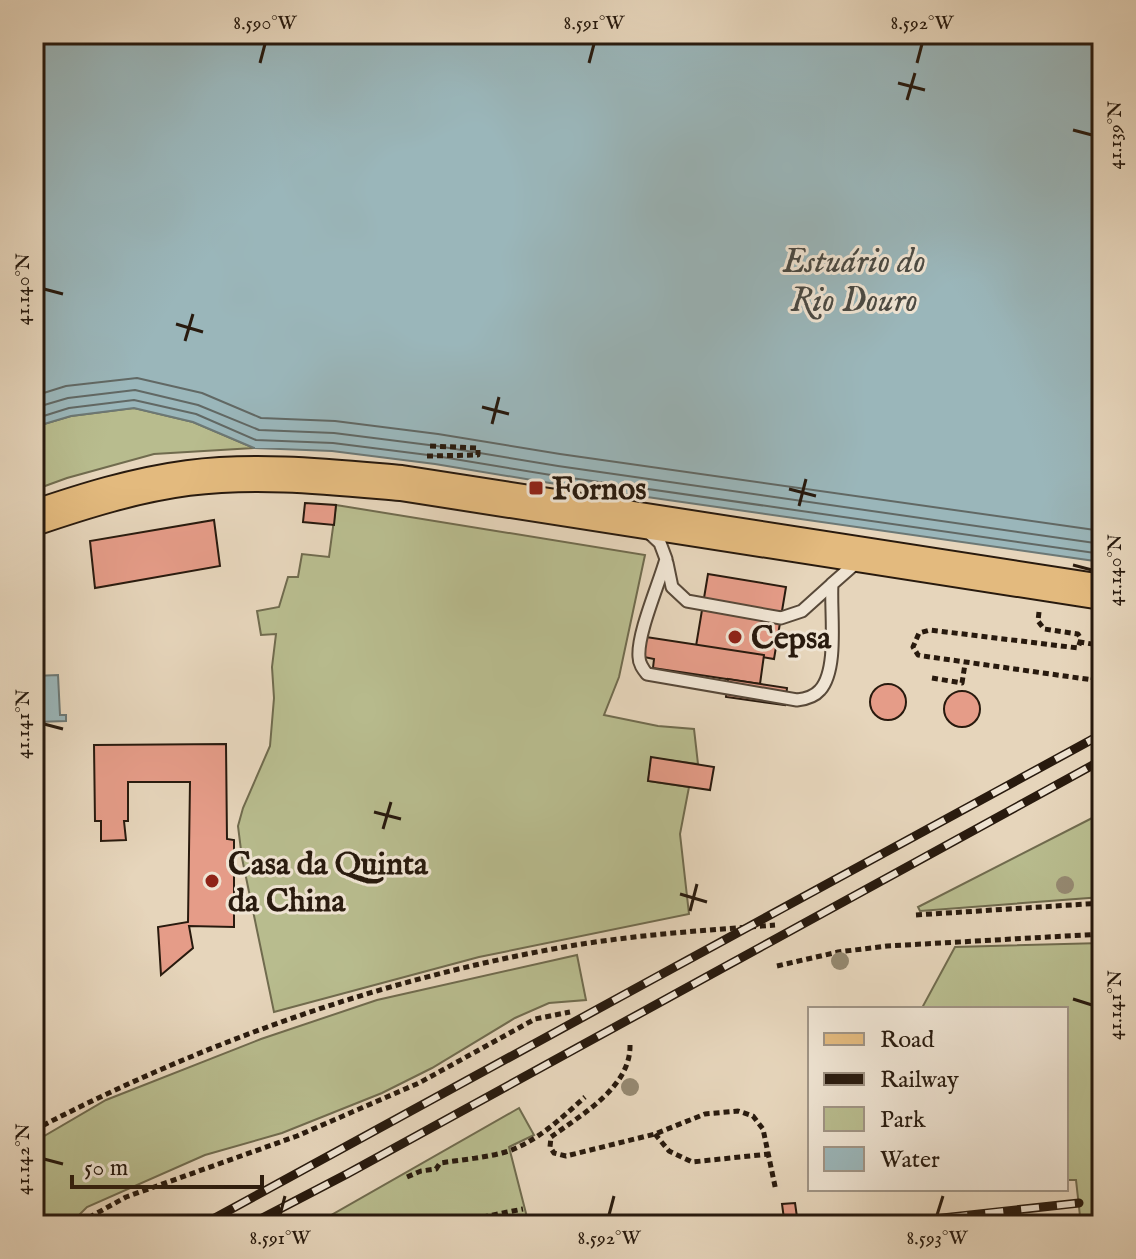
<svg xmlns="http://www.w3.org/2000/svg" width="1136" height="1259" font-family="'IM FELL English',serif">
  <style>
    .green { fill: #b8bc8e; stroke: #706b4e; stroke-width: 2 }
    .water { fill: #9ab6ba; stroke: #6c7875; stroke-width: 2 }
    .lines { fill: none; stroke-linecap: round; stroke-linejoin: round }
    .shore { stroke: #616864; stroke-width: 2 }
    .building { fill: #e59c88; stroke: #281a0e; stroke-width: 2 }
    .service-casing { stroke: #584939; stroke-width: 15 }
    .primary-casing { stroke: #281a0e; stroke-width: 38 }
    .path { stroke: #281a0e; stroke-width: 5; stroke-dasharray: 6 4; stroke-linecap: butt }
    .service { stroke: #efe4d3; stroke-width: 11 }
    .primary { stroke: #e3ba7e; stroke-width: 34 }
    .rail-casing { stroke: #281a0e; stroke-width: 9 }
    .rail { stroke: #efe4d3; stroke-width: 6; stroke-dasharray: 18; stroke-linecap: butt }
    .tree { fill: #958971 }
    .ticks { fill: none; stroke: #281a0e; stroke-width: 3 }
    .poi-dot { fill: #8f2418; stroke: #efe4d3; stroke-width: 3 }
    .labels { text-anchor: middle; stroke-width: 6; stroke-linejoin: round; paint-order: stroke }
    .poi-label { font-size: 32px; font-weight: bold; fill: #281a0e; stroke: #efe4d3; text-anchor: start }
    .water-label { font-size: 34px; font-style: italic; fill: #4a4942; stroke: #efe4d3 }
    .neatline { fill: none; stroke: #281a0e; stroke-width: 3 }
    .ticks-label { font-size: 20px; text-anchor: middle; fill: #281a0e }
  </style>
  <rect width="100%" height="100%" fill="#e6d5bb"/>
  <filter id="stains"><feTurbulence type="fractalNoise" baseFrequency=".0025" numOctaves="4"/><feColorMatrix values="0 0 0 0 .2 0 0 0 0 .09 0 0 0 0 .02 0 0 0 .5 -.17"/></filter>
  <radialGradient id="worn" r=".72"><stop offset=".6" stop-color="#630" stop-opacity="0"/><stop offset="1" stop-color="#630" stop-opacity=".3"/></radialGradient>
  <!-- green -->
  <g class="green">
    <path d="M134,408L193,422L254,448L154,454L67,478L34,490V427L71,416Z"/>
    <path d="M336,505L645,555L619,677L604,715L658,726L694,729L698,764L652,758L648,781L689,787L680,834L689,914L479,957L274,1012L242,858L238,826L243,808L270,746L274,698L272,667L276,634L261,635L257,611L279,607L288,577H298L302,554L329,557Z"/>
    <path d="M1102,813V897L920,911L918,907Z"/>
    <path d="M1102,943V1225H1081L1076,1180H1066V1009H924L923,1006L955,947Z"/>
    <path d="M577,955L586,1000L549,1003L515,1018L432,1068L382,1093L282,1133L205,1155L87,1207L69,1225H34V1142L106,1100L261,1039L377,1000Z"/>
    <path d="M519,1108L534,1135L509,1147L529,1225H323L321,1221Z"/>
  </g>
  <!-- water -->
  <g class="water">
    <path d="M34,34H1102V562L556,484L435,464L332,451L254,448L193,422L134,408L71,416L34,427Z"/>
    <path d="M58,675L60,715H66V721L36,722L34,676Z"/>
  </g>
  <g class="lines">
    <!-- shore -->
    <g class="shore">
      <path d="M34,396L66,386L137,378L202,393L261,418L335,421L438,434L560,454L1102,531"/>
      <path d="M34,408L68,398L135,390L198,405L259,430L334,433L437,446L558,466L1102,544"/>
      <path d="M34,419L69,408L134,400L196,414L256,440L333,443L436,456L557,476L1102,554"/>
    </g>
  </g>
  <!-- building -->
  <g class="building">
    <path d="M305,503L336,505L334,525L303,522Z"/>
    <path d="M214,520L220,566L95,588L90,541Z"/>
    <path d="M708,574L786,587L774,659L696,646Z"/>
    <path d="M646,637L764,655L760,684L653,668L654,659L644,657Z"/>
    <path d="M728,679L787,688L785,705L726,697Z"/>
    <circle cx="888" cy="702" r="18"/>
    <circle cx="962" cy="709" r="18"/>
    <path d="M226,744L227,839L234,840V927L189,926L193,948L161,975L158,927L188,922L190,782H128V821H124L126,840L101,841V821H95L94,745Z"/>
    <path d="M651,757L714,767L710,790L648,781Z"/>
    <path d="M795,1203L797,1217L784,1219L782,1204Z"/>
  </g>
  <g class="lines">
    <defs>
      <g id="service">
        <path d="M645,529L660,543L666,559C659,584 637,634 639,657C639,664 643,669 647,674L797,700C806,699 814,697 820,690C839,669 830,611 832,584L857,562"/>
        <path d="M667,563L672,587L687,601L781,618L802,611L832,584"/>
      </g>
      <path id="primary" d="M34,518C84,501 135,485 188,478C258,469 331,477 401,483L1102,592"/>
    </defs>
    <!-- service casing -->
    <use href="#service" class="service-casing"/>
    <!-- primary casing -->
    <use href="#primary" class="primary-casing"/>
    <!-- path -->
    <g class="path">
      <path d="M427,456L478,455V448L430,446"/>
      <path d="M1039,612L1038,621L1044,629L1078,634L1081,639L1078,648L930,630L919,633L913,647L918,655L923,656L1093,680L1098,645L1080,642"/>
      <path d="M932,678L962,683L965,664"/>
      <path d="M916,915L1102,903"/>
      <path d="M777,966L838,952L887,946L1102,934"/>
      <path d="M630,1045C631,1087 581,1115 551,1137L550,1147L554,1153L566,1156L655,1134L705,1114L738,1111L753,1116L763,1129L776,1191"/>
      <path d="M34,1130C205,1041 391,975 582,944C646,934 710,930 775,925"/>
      <path d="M655,1134L669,1151L692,1162L769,1154"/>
      <path d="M407,1177L421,1171L436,1169L440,1163C460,1160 482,1158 502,1153C535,1144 560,1119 585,1097"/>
      <path d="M82,1225L90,1217L126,1197L297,1136L419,1083L535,1019L570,1012"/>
      <path d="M443,1225L523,1209"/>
    </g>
    <!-- service -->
    <use href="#service" class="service"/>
    <!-- primary -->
    <use href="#primary" class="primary"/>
    <defs>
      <g id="rail">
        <path d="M202,1225L1102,734"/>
        <path d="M249,1225L347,1174L1102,760"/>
        <path d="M878,1225L1079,1203"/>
        <path d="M1013,1225L1081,1219"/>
      </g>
    </defs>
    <!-- rail casing -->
    <use href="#rail" class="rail-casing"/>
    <!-- rail -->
    <use href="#rail" class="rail"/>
  </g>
  <!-- trees -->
  <g class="tree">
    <circle cx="1065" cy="885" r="9"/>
    <circle cx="840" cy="961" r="9"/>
    <circle cx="630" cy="1087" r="9"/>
  </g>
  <!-- ticks -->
  <path class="ticks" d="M260,63L265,44M589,63L594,44M917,63L922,44M898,83L925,90M907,100L915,73M1073,130L1092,135M44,289L63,294M176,324L203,332M185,341L193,314M482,407L509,414M492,424L499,397M789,489L816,496M799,506L806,479M1073,565L1092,570M44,724L63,729M374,812L401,819M383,829L391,802M680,894L707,902M690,911L697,884M1073,999L1092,1005M44,1159L63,1164M280,1215L285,1196M609,1215L614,1196M937,1215L943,1196"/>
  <!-- markers -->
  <g class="poi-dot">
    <rect x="528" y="480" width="16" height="16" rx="4"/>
    <circle cx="735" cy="637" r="8"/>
    <circle cx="212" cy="881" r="8"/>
  </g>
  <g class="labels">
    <!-- poi labels -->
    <g class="poi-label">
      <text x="552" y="499">Fornos</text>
      <text x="751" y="648">Cepsa</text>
      <text x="228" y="874">Casa da Quinta<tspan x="228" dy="37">da China</tspan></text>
    </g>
    <!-- water labels -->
    <g class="water-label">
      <text x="854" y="272">Estuário do<tspan x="854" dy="39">Rio Douro</tspan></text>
    </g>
  </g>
  <!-- margin -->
  <rect width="1136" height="1259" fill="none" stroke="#e6d5bb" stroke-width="88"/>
  <!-- legend -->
  <rect x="808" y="1007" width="260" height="184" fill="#efe4d3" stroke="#9f9384" stroke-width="2"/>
  <rect x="824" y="1033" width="40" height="12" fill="#e3ba7e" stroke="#9f9384" stroke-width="2"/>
  <text x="880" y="1047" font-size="24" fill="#281a0e">Road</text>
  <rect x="824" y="1073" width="40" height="12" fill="#281a0e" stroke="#9f9384" stroke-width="2"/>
  <text x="880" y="1087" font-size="24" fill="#281a0e">Railway</text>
  <rect x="824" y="1107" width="40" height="24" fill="#b8bc8e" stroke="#9f9384" stroke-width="2"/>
  <text x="880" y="1127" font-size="24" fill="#281a0e">Park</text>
  <rect x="824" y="1147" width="40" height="24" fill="#9ab6ba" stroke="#9f9384" stroke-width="2"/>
  <text x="880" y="1167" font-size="24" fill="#281a0e">Water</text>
  <!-- scale -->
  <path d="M72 1175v12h190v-12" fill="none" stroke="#281a0e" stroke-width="4"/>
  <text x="84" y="1175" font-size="24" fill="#281a0e" stroke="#efe4d3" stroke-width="6" paint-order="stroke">50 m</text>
  <rect x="44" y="44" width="1048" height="1171" class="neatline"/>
  <g class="ticks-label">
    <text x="265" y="29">8.590°W</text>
    <text x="594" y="29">8.591°W</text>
    <text x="922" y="29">8.592°W</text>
    <text transform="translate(1114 135) rotate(-90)" y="7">41.139°N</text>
    <text transform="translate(22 289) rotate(-90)" y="7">41.140°N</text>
    <text transform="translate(1114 570) rotate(-90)" y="7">41.140°N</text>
    <text transform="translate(22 724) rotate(-90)" y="7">41.141°N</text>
    <text transform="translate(1114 1005) rotate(-90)" y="7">41.141°N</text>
    <text transform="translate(22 1159) rotate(-90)" y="7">41.142°N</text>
    <text x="280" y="1244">8.591°W</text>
    <text x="609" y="1244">8.592°W</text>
    <text x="937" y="1244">8.593°W</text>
  </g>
  <rect width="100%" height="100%" filter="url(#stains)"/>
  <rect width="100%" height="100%" fill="url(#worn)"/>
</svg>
